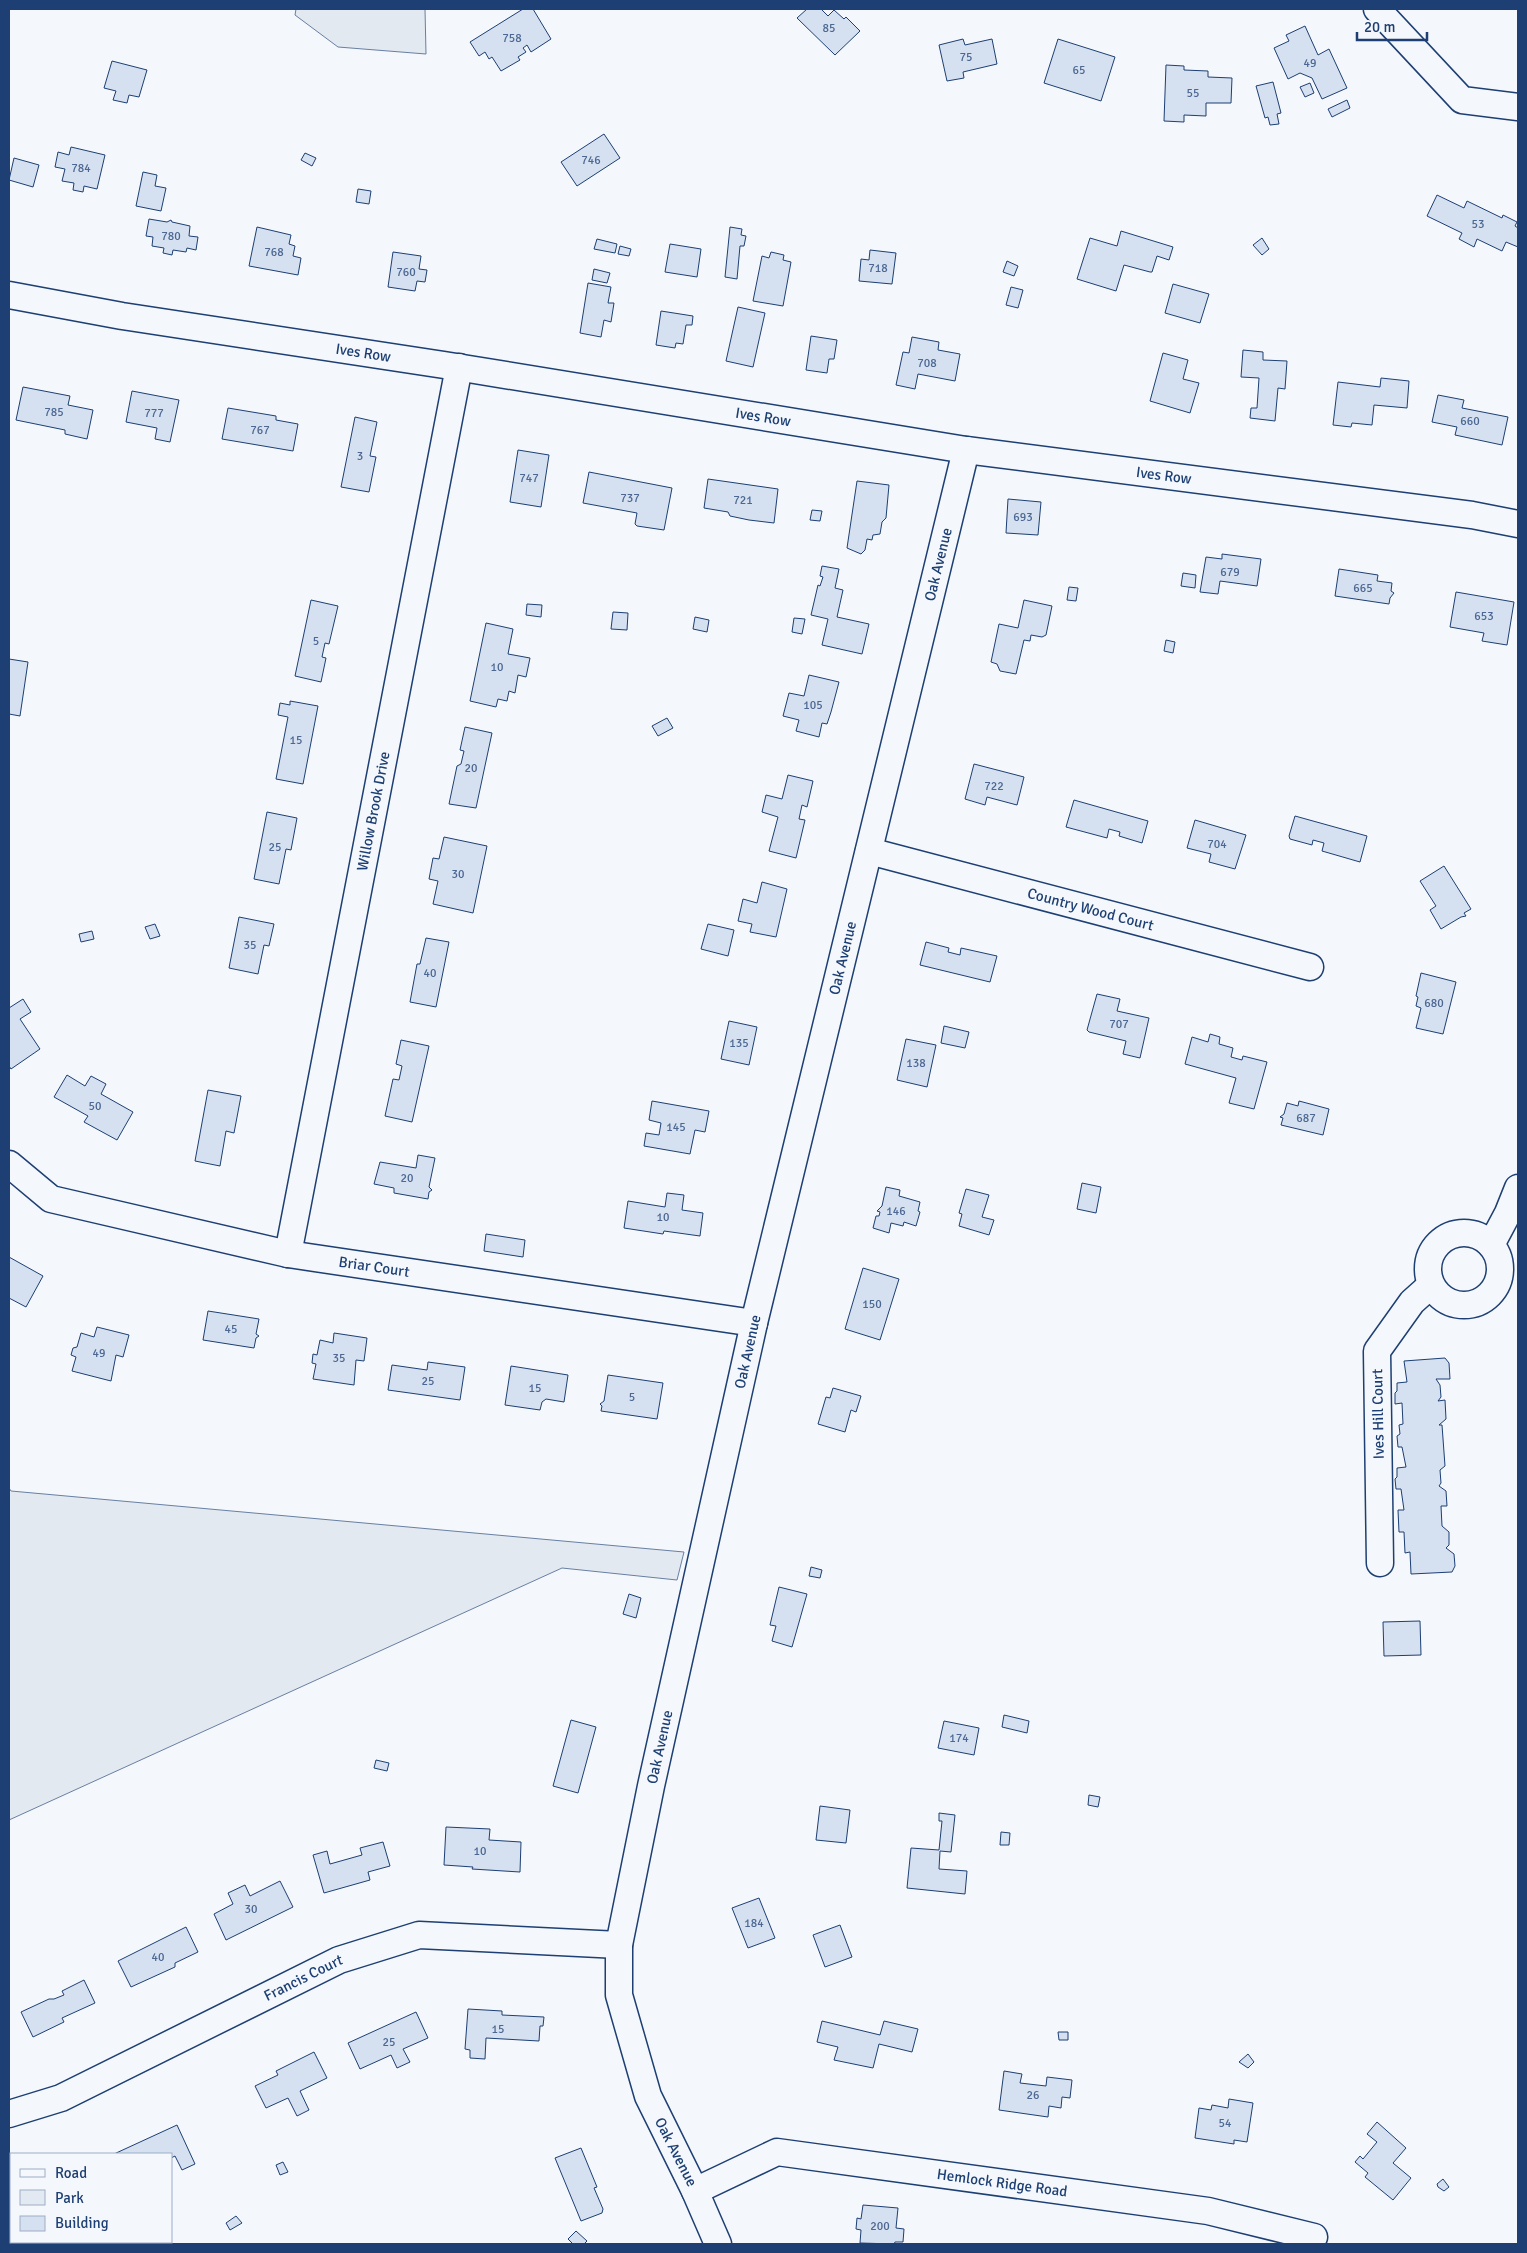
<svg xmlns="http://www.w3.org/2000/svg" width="1527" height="2253" font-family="Signika,sans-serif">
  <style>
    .green { fill: #e3e9f0; stroke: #687fa3 }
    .building { fill: #d5e0f0; stroke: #1d3f73 }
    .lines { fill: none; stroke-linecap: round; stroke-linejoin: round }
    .minor-casing { stroke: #1d3f73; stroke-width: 29 }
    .minor { stroke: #f4f7fb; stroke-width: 26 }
    .labels { text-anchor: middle; stroke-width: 4; stroke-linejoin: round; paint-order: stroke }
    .number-label { font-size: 12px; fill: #4b6792 }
    .street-label { font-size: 15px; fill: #1d3f73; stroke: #f4f7fb }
  </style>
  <rect width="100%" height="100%" fill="#f4f7fb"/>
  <!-- green -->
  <g class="green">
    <path d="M296,9H425L426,54L338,47L295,15Z"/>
    <path d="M9,1488L11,1491L684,1552L677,1580L562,1568L9,1820Z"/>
  </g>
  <!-- building -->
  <g class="building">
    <path d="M523,9H533L551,39L531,52L527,45L523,48L526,52L518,57L520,60L501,71L492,57L489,59L485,52L479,56L470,42Z"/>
    <path d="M807,9H821L828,16L834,10L844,19L846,17L860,31L835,55L797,18Z"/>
    <path d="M1305,26L1318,55L1329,49L1347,88L1322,99L1312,78L1300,73L1288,79L1274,48L1289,41L1286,35Z"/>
    <path d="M963,39L965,45L992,39L997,64L963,72L964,78L947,81L939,45Z"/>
    <path d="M1058,39L1115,57L1101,101L1044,83Z"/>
    <path d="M112,61L147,70L139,97L129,95L127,103L113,100L116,91L104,88Z"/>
    <path d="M1166,65L1184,66V70L1208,71V77L1232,78L1231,103H1206V116L1184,115V122L1164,121Z"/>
    <path d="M1273,82L1281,113L1277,114L1279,124L1270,125L1268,117L1265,118L1256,86Z"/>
    <path d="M1310,83L1314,93L1305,97L1300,87Z"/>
    <path d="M1347,100L1350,108L1332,117L1328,109Z"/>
    <path d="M604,134L620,158L577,186L561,162Z"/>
    <path d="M71,147L105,155L97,189L84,186L83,192L73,190L74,183L62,181L65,169L55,167L58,152L69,155Z"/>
    <path d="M305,153L316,158L312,166L301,160Z"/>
    <path d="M14,158L39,165L33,187L9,180Z"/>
    <path d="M143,172L157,175L155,186L166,188L161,211L136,206Z"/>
    <path d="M358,189L371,191L369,204L356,202Z"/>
    <path d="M1437,195L1464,208L1467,201L1502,218L1503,215L1517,222L1515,226L1518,228V247L1506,242L1502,251L1477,239L1474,247L1459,239L1462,233L1427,216Z"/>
    <path d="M149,219L167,222L171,220L172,222L190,226L189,236L198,237L196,250L187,248L186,252L173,250L172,255L163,253L164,248L152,246L153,237L146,236Z"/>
    <path d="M257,227L291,235L289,244L295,246L293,256L301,258L298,275L249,266Z"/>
    <path d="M730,227L742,229L741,235L746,236L744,246H740L737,279L725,277Z"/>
    <path d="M1121,231L1173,247L1169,260L1157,256L1152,272H1150L1124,265L1116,291L1077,279L1090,238L1117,246Z"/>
    <path d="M1262,238L1269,249L1262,255L1253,245Z"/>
    <path d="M597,239L617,244L615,253L594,249Z"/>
    <path d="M670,244L701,249L697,277L665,272Z"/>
    <path d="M620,246L631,249L629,256L618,254Z"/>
    <path d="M870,250L896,253L892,284L859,281L861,259L869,260Z"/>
    <path d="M393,252L421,256L419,269L427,270L425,282L417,281L415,291L388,287Z"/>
    <path d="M771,252L784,255L783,260L791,262L783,306L753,301L762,256L769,258Z"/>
    <path d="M1007,261L1018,266L1014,276L1003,272Z"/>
    <path d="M594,269L610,273L607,283L592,280Z"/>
    <path d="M588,283L611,287L608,303H614L611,322L604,320L601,337L580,333Z"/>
    <path d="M1173,284L1209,294L1200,323L1165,313Z"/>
    <path d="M1011,287L1023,290L1018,308L1006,305Z"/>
    <path d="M738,307L765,313L753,367L726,361Z"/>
    <path d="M661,311L693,316L692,325H686L683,344L676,343L675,348L656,345Z"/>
    <path d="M811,336L837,340L834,359H829L827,373L806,370Z"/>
    <path d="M912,337L939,342L938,350L960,354L955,381L918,374L915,389L896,385L903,352L909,353Z"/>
    <path d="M1243,350L1263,352V360L1287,361L1285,389L1278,388L1275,421L1250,418L1251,408H1257L1259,378L1241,377Z"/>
    <path d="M1163,353L1188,360L1183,379L1199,383L1190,413L1150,401Z"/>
    <path d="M1381,378L1409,381L1407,408L1374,405L1372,425L1352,423L1351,427L1333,425L1338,382L1380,387Z"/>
    <path d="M23,387L70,396L68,405L93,410L87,439L65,434V430L16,420Z"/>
    <path d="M132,391L179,400L170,442L155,439L157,428L126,422Z"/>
    <path d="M1438,395L1464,400L1462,408L1508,417L1502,445L1455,435L1457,427L1432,422Z"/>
    <path d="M228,408L276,416V420L298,424L293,451L222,439Z"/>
    <path d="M355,417L377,422L370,456L376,457L369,492L341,487Z"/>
    <path d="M518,450L549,455L541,507L510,502Z"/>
    <path d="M589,472L672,488L664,530L637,526L635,524L637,513L583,503Z"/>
    <path d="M708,479L778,489L774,523L749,520L730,516L728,512L704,508Z"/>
    <path d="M857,481L889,485L886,518L882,522L880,534L873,535L872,540L867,539L865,550L861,554L847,548Z"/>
    <path d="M1008,499L1041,502L1038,535L1006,533Z"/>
    <path d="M812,510L822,511L820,521L810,520Z"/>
    <path d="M1222,554L1261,559L1257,586L1220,581L1218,594L1200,592L1206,557L1222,559Z"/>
    <path d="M822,566L839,569L835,588L843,590L837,617L869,624L862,654L822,645L828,619L811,615L818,585L820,586L823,577L820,576Z"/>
    <path d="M1339,569L1378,575L1377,581L1392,583L1391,591L1394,593L1390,598L1389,604L1335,596Z"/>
    <path d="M1183,573L1196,575L1195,588L1181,586Z"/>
    <path d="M1069,587L1078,588L1076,601L1067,600Z"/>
    <path d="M1456,592L1514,602L1507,645L1482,641L1484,633L1450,627Z"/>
    <path d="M311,600L338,606L329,644L325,643L322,657L326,658L321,682L295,676Z"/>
    <path d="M1024,600L1052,606L1046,635L1042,637L1031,635L1030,641L1024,640L1016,674L1000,671L997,664L991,662L999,624L1018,628Z"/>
    <path d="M527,604L542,605L541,617L526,615Z"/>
    <path d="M613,612L628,613L627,630L611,629Z"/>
    <path d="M695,617L709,620L707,632L693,629Z"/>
    <path d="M794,618L805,619L802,634L792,632Z"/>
    <path d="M486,623L513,629L508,654L530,658L526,677L518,675L515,693L509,691L507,701L498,699L496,707L470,701Z"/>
    <path d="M1166,640L1175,642L1173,653L1164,651Z"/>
    <path d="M9,659L28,662L20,716L9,714Z"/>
    <path d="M809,675L839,682L831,712L827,724L822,723L819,737L796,731L799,720L783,716L789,693L804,696Z"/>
    <path d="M290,701L318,706L303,784L276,779L288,717L278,715L280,703L290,705Z"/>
    <path d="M667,718L673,728L658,736L652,726Z"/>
    <path d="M465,727L492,733L476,808L449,804L457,766L461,764L464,751L460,750Z"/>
    <path d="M974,764L1024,777L1017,805L987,797L985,805L965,799Z"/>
    <path d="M788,775L813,781L807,807L802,805L799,819L805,820L796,858L769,851L778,817L762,812L766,795L782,799Z"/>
    <path d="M1074,800L1148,821L1142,843L1119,836L1120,832L1109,829L1107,838L1066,827Z"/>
    <path d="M267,812L297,818L291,850L286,849L279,884L254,879Z"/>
    <path d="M1295,816L1367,836L1360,862L1322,851L1324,843L1313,840L1312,845L1290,839L1289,836Z"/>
    <path d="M1195,820L1246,835L1235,869L1209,862L1211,854L1187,848Z"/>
    <path d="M444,837L487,846L473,913L433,904L438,881L429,879L433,858L439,859Z"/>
    <path d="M1444,866L1471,909L1464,913L1466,916L1461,917L1441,929L1430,910L1436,906L1420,881Z"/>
    <path d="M762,882L787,889L776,937L750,932L752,924L738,921L743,899L757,903Z"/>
    <path d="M239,917L274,924L269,946L264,945L258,974L229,968Z"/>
    <path d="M155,924L160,936L150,939L145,927Z"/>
    <path d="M708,924L734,930L728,956L701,949Z"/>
    <path d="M92,931L94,939L81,942L79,934Z"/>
    <path d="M426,938L449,942L436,1007L410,1002L417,964H420Z"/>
    <path d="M926,942L949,948L948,952L960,955L961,948L997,956L990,982L920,965Z"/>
    <path d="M1421,973L1456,982L1443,1034L1416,1028L1421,1008L1416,1006L1418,997L1416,996Z"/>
    <path d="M1097,994L1120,999L1117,1011L1149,1018L1140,1058L1123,1054L1126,1041L1089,1032L1087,1030Z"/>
    <path d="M23,999L31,1012L20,1019L40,1049L11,1069L9,1066V1008Z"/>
    <path d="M729,1021L757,1027L749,1065L721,1059Z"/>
    <path d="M944,1026L969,1032L965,1048L941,1043Z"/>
    <path d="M1210,1034L1220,1037L1219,1044L1233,1048L1231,1057L1242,1060L1243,1056L1267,1062L1254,1109L1229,1103L1236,1078L1185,1064L1192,1037L1208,1042Z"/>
    <path d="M906,1039L936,1045L927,1087L897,1080Z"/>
    <path d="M401,1040L429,1046L412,1122L385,1116L393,1079L399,1080L402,1066L396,1064Z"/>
    <path d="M67,1075L85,1086L91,1076L106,1084L101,1094L133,1112L117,1140L84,1122L88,1116L54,1097Z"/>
    <path d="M208,1090L241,1096L234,1133L226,1131L220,1166L195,1161Z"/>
    <path d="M652,1101L709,1111L705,1132L695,1130L690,1154L644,1146L646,1133L659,1135L661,1123L649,1120Z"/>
    <path d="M1299,1101L1329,1109L1323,1135L1281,1125L1283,1118L1280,1117L1284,1114L1287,1103L1298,1106Z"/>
    <path d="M418,1155L435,1158L429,1187L432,1190L429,1192L428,1199L394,1193V1188L374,1184L380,1162L416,1168Z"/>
    <path d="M1082,1183L1101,1187L1096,1213L1077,1209Z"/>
    <path d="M886,1187L900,1190L899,1196L920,1202L918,1211L920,1212L916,1226L904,1222L903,1226L891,1223L889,1233L873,1228L876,1216H879L880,1212L877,1211L882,1206Z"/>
    <path d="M966,1189L989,1195L982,1217L994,1220L989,1235L959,1226L962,1214L959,1213Z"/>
    <path d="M667,1193L684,1195L682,1210L703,1213L700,1236L664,1231L663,1234L624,1228L628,1201L665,1207Z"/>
    <path d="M486,1234L525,1240L523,1257L484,1251Z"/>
    <path d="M9,1257L43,1276L26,1307L9,1298Z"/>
    <path d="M863,1268L899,1279L880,1340L845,1329Z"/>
    <path d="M208,1311L259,1319L256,1334L259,1336L256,1338L254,1348L203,1340Z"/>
    <path d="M97,1327L129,1335L123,1357L116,1355L111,1381L72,1371L76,1357L71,1355L73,1348L77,1347L81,1333L94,1337Z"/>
    <path d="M334,1333L367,1338L364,1361L356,1360L354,1385L313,1379L316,1364L312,1363L313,1354L317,1355L320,1340L333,1343Z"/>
    <path d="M1445,1358L1449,1363L1450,1379H1436L1440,1385L1441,1397L1438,1401L1445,1400L1446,1419L1439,1425H1442L1445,1466L1440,1470L1441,1483L1439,1486L1446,1491L1447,1506H1441L1442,1526L1449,1532V1545L1446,1548L1454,1554L1455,1566L1452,1572L1411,1574L1410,1552L1405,1553L1404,1532H1399L1398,1510H1404L1401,1489H1396L1395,1479L1397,1477V1468L1406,1467L1402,1447H1398L1397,1436L1400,1434L1399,1425L1403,1424L1402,1403L1395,1404V1393L1397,1391V1383L1407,1382L1404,1361Z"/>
    <path d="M428,1362L465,1367L460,1400L388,1390L392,1365L427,1370Z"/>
    <path d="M511,1366L568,1375L564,1402L546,1399L542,1402L540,1410L505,1405Z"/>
    <path d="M608,1375L663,1383L657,1419L601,1411L602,1406L600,1404L604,1401Z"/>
    <path d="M833,1388L861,1396L856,1412L851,1410L845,1432L818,1424L826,1397L830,1398Z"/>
    <path d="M811,1567L822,1570L820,1578L809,1576Z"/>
    <path d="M779,1587L807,1594L792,1647L772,1641L776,1626L770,1625Z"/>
    <path d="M629,1594L641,1598L636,1618L623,1614Z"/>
    <path d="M1420,1621L1421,1655L1384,1656L1383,1622Z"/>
    <path d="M1004,1715L1029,1721L1027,1733L1002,1727Z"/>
    <path d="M571,1720L596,1727L578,1793L553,1786Z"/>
    <path d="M944,1721L979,1728L974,1755L938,1748Z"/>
    <path d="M376,1760L389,1763L387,1771L374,1768Z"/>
    <path d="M1089,1795L1100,1797L1098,1807L1088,1805Z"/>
    <path d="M820,1806L850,1810L846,1843L816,1840Z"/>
    <path d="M939,1813L955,1815L951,1852L940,1851L939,1869L967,1871L965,1894L907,1888L911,1848L939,1850L942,1821H939Z"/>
    <path d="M446,1827L490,1829L489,1840L521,1842L520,1872L472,1869L473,1867L444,1865Z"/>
    <path d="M1001,1832L1010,1833L1009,1845H1000Z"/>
    <path d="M383,1842L390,1866L368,1872L370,1880L324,1893L313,1855L327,1851L330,1864L362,1855L360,1848Z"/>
    <path d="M280,1881L293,1907L226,1940L214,1914L233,1904L228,1893L245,1885L250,1896Z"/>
    <path d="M759,1898L775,1938L748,1948L732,1908Z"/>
    <path d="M840,1925L852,1957L825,1967L813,1935Z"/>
    <path d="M186,1927L198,1952L175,1963V1967L131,1987L118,1961Z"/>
    <path d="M84,1980L95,2003L62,2018L64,2022L33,2037L21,2012L49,1999H54L64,1995L62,1991Z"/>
    <path d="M468,2009L502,2011V2015L544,2017L543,2026H540L539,2041L486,2038L485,2059L470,2058V2050L465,2049Z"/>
    <path d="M416,2012L428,2038L403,2049L410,2062L397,2068L391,2055L360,2069L348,2043Z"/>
    <path d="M822,2021L880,2035L884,2021L918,2029L912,2052L879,2044L873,2068L834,2060L838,2047L817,2042Z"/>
    <path d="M1058,2032H1068V2040H1059Z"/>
    <path d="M314,2052L327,2078L300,2091L309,2110L297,2116L288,2098L266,2108L255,2086L278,2075L276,2071Z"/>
    <path d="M1248,2054L1254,2062L1248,2068L1239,2062Z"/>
    <path d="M1004,2071L1022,2074L1020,2083L1046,2086L1047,2077L1072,2080L1070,2098L1062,2097L1061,2108L1049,2106L1048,2117L999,2110Z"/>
    <path d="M1229,2099L1253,2103L1247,2142L1234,2140V2144L1195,2138L1199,2108L1211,2110L1212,2105L1228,2108Z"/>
    <path d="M1377,2122L1406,2148L1393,2163L1411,2178L1393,2200L1365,2177L1368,2173L1355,2162L1360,2156L1363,2159L1377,2142L1367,2134Z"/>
    <path d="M177,2125L195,2164L182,2170L175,2156L171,2158V2154H114Z"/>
    <path d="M581,2148L597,2187L594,2188L603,2209L602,2213L581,2221L555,2158Z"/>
    <path d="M283,2162L288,2172L280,2175L276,2165Z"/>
    <path d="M1443,2179L1449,2187L1444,2191L1438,2187L1437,2184Z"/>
    <path d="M863,2205L898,2208L896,2228L904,2229L903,2242H895L894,2244L860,2243L861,2230L856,2229L857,2218L861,2219Z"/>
    <path d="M236,2216L242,2223L230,2230L226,2223Z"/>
    <path d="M576,2231L587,2241L584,2244H573L568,2239Z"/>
  </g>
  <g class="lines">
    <defs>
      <g id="minor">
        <path d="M1377,9L1462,100L1518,107"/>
        <path id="s1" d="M9,295L122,316L444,365L966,450L1472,515L1518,524"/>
        <path id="s2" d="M869,851L1310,967"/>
        <path id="s3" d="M9,1164L51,1199L288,1254L754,1323"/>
        <circle cx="1464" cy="1269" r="36"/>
        <path d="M1491,1245L1508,1213L1518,1188"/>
        <path id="s4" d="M288,1254L459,367"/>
        <path d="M1380,1563L1377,1351L1412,1302L1431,1285"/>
        <path id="s5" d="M9,2114L61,2098L339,1960L419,1935L619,1945"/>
        <path id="s6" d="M695,2191L777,2152L1208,2211L1314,2237"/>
        <path id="s7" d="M718,2244L695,2191L648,2096L619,1995V1945L651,1786L754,1323L966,450"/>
      </g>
    </defs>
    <!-- minor casing -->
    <use href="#minor" class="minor-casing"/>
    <!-- minor -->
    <use href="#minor" class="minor"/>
  </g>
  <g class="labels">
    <!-- number labels -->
    <g class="number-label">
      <text x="829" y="32">85</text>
      <text x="512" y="42">758</text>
      <text x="966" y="61">75</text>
      <text x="1310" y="67">49</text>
      <text x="1079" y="74">65</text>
      <text x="1193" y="97">55</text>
      <text x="591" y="164">746</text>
      <text x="81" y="172">784</text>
      <text x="1478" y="228">53</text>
      <text x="171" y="240">780</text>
      <text x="274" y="256">768</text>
      <text x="878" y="272">718</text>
      <text x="406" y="276">760</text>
      <text x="927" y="367">708</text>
      <text x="54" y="416">785</text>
      <text x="154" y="417">777</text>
      <text x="1470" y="425">660</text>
      <text x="260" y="434">767</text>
      <text x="360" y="460">3</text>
      <text x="529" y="482">747</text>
      <text x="630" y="502">737</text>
      <text x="743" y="504">721</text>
      <text x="1023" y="521">693</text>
      <text x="1230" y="576">679</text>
      <text x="1363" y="592">665</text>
      <text x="1484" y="620">653</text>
      <text x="316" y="645">5</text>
      <text x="497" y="671">10</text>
      <text x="813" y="709">105</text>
      <text x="296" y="744">15</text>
      <text x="471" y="772">20</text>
      <text x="994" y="790">722</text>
      <text x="1217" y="848">704</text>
      <text x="275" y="851">25</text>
      <text x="458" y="878">30</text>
      <text x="250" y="949">35</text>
      <text x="430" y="977">40</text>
      <text x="1434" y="1007">680</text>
      <text x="1119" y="1028">707</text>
      <text x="739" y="1047">135</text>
      <text x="916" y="1067">138</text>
      <text x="95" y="1110">50</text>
      <text x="1306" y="1122">687</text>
      <text x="676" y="1131">145</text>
      <text x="407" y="1182">20</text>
      <text x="896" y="1215">146</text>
      <text x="663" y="1221">10</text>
      <text x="872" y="1308">150</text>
      <text x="231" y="1333">45</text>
      <text x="99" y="1357">49</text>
      <text x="339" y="1362">35</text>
      <text x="428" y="1385">25</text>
      <text x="535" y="1392">15</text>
      <text x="632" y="1401">5</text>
      <text x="959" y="1742">174</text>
      <text x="480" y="1855">10</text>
      <text x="251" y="1913">30</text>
      <text x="754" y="1927">184</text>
      <text x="158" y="1961">40</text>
      <text x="498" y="2033">15</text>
      <text x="389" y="2046">25</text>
      <text x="1033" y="2099">26</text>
      <text x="1225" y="2127">54</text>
      <text x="880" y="2230">200</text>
    </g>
    <!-- street labels -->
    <g class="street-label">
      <text dy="5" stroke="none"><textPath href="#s1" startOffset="359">Ives Row</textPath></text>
      <text dy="5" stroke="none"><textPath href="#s1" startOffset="764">Ives Row</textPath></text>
      <text dy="5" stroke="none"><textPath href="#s1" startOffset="1169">Ives Row</textPath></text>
      <text dy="5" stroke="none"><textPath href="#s7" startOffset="1736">Oak Avenue</textPath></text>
      <text dy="5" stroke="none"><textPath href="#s4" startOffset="451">Willow Brook Drive</textPath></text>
      <text dy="5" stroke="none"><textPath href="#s2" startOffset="229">Country Wood Court</textPath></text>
      <text dy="5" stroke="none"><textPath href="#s7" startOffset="1331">Oak Avenue</textPath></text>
      <text dy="5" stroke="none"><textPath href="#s3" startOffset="385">Briar Court</textPath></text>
      <text dy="5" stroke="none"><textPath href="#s7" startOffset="926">Oak Avenue</textPath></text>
      <text transform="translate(1378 1414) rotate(-91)" y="5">Ives Hill Court</text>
      <text dy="5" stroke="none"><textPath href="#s7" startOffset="521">Oak Avenue</textPath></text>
      <text dy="5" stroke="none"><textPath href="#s5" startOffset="325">Francis Court</textPath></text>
      <text transform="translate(676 2152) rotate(63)" y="5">Oak Avenue</text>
      <text dy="5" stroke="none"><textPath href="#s6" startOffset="318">Hemlock Ridge Road</textPath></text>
    </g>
  </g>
  <!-- border -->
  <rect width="1527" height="2253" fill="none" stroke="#1d3f73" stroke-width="20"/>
  <!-- legend -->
  <rect x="10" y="2153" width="162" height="90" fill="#f4f7fb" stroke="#9eadc5"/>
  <rect x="20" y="2169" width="25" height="8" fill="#f4f7fb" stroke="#9eadc5"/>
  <text x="55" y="2178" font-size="15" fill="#1d3f73">Road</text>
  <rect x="20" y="2190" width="25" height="15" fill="#e3e9f0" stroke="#9eadc5"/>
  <text x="55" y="2203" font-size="15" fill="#1d3f73">Park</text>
  <rect x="20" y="2216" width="25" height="15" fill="#d5e0f0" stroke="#9eadc5"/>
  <text x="55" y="2228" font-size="15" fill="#1d3f73">Building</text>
  <!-- scale -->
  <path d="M1357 32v8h70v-8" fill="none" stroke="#1d3f73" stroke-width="2.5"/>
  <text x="1364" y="32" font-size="15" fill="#1d3f73" stroke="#f4f7fb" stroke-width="4" paint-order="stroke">20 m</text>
</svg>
